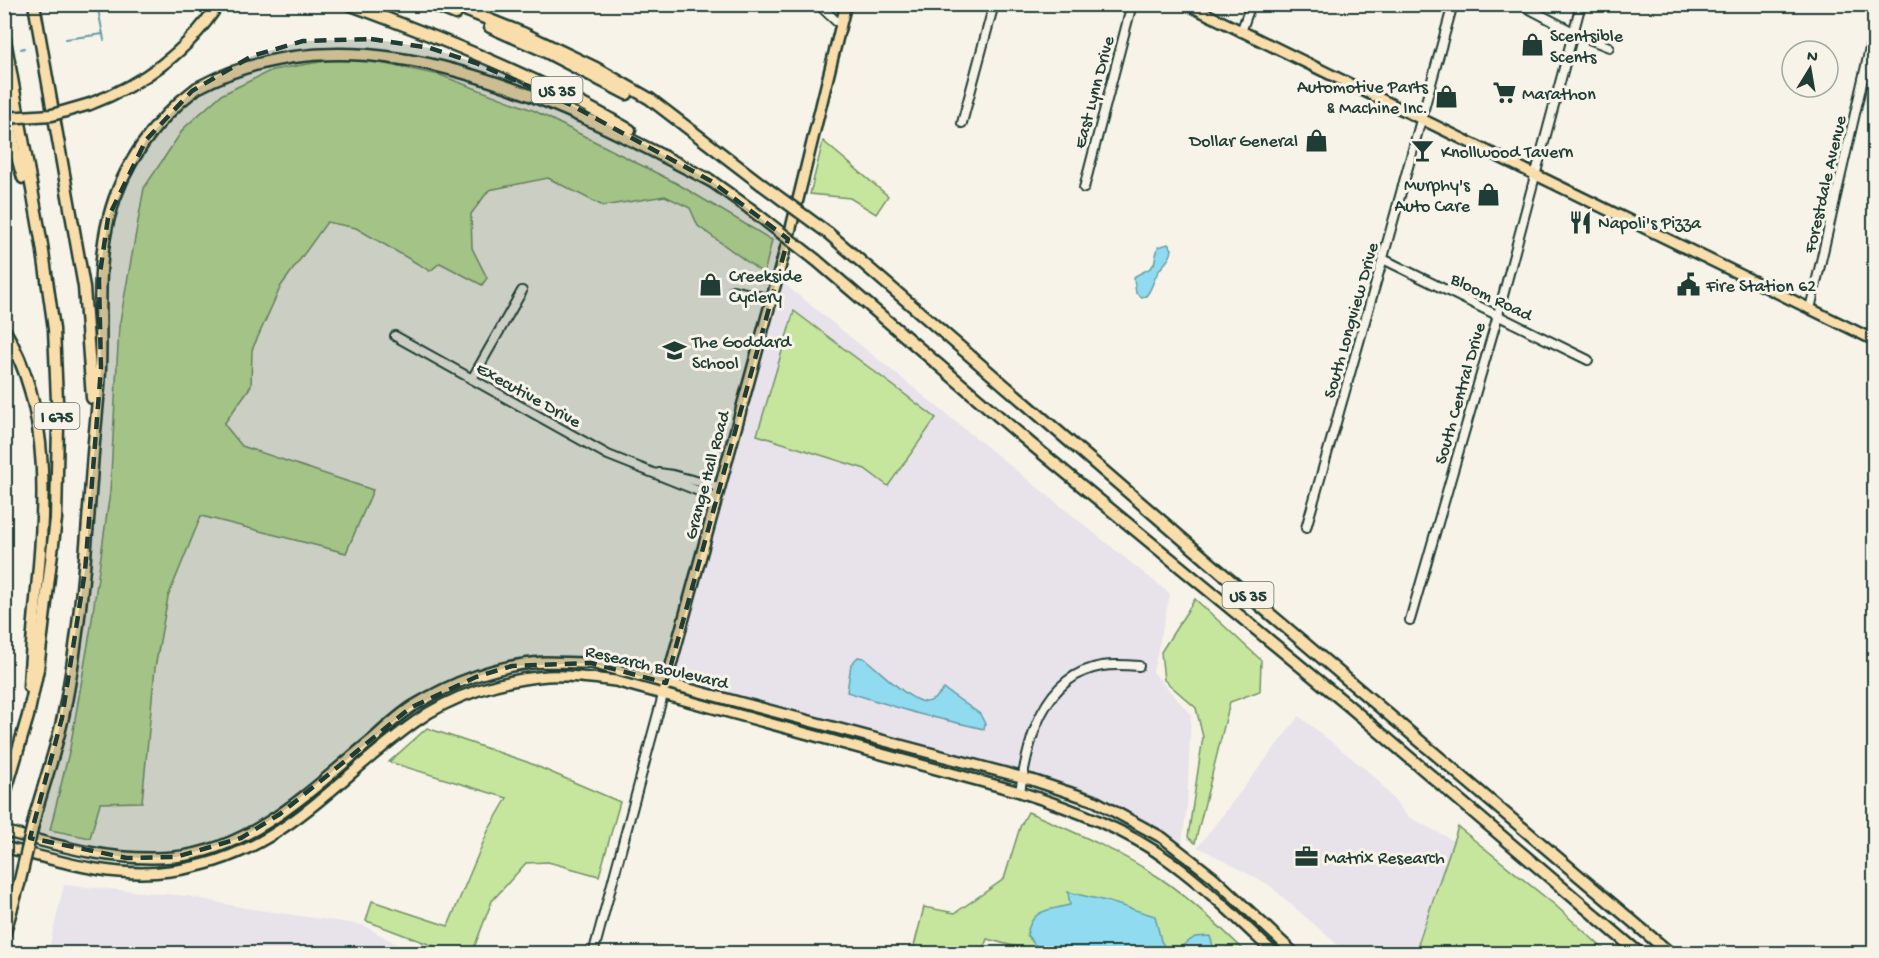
<svg xmlns="http://www.w3.org/2000/svg" width="1879" height="958" font-family="'Gochi Hand',sans-serif">
  <style>
    .built { fill: #e8e2ea }
    .green { fill: #c6e59d; stroke: #729168; stroke-width: 1.5 }
    .water { fill: #91dbf1; stroke: #639ca5; stroke-width: 1.5 }
    .lines { fill: none; stroke-linecap: round; stroke-linejoin: round }
    .stream { stroke: #639ca5; stroke-width: 2 }
    .minor-casing { stroke: #1f3d34; stroke-width: 12 }
    .major-casing { stroke: #1f3d34; stroke-width: 14 }
    .highway-casing { stroke: #1f3d34; stroke-width: 15 }
    .minor { stroke: #f7f3e8; stroke-width: 8 }
    .major { stroke: #f9deab; stroke-width: 9 }
    .highway { stroke: #f9deab; stroke-width: 10 }
    .highway-bridge-casing { stroke: #1f3d34; stroke-width: 15; stroke-linecap: butt }
    .highway-bridge { stroke: #f9deab; stroke-width: 10 }
    .marked { fill: #1f3d34; fill-opacity: 0.2; stroke: #1f3d34; stroke-width: 4.5; stroke-dasharray: 12 8; stroke-linejoin: round }
    .labels { text-anchor: middle; stroke-width: 6; stroke-linejoin: round; paint-order: stroke }
    .shield { fill: #f7f3e8; stroke: #60746a; stroke-width: 1.5 }
    .shield-label { font-size: 16px; font-weight: bold; fill: #1f3d34 }
    .poi-label { font-size: 18px; fill: #1f3d34; stroke: #f7f3e8; text-anchor: start }
    .street-label { font-size: 18px; fill: #1f3d34; stroke: #f7f3e8 }
  </style>
  <rect width="100%" height="100%" fill="#f7f3e8"/>
  <filter id="ink" filterUnits="userSpaceOnUse"><feTurbulence type="fractalNoise" baseFrequency=".0167" numOctaves="2"/><feDisplacementMap in="SourceGraphic" scale="12" xChannelSelector="R" yChannelSelector="G"/><feConvolveMatrix kernelMatrix="1 2 1 2 8 2 1 2 1" color-interpolation-filters="sRGB"/></filter>
  <g filter="url(#ink)">
    <!-- built -->
    <g class="built">
      <path d="M777,278L1170,594L1153,672L1191,715L1187,804L1181,851L1095,801L666,683Z"/>
      <path d="M1299,716L1375,777L1407,816L1454,841L1415,953H1347L1269,885L1198,847Z"/>
      <path d="M64,885L187,896L245,908L363,925L412,953H48Z"/>
    </g>
    <!-- green -->
    <g class="green">
      <path d="M350,57L440,75L535,111L676,183L772,240L764,274L698,226L690,208L665,196L603,206L548,178L489,190L471,214L472,248L487,278L482,285L440,263L430,271L356,228L327,222L281,286L252,350L251,386L224,424L242,446L373,490L346,553L201,516L168,597L155,668L142,802L100,803L90,838L50,830L70,748L90,633L110,492L119,327L144,188L184,128L221,95L272,70Z"/>
      <path d="M823,141L888,196L876,214L850,198L810,194Z"/>
      <path d="M794,311L936,418L888,486L865,469L757,435Z"/>
      <path d="M1195,599L1261,660L1260,691L1230,702L1195,843L1188,837L1203,737L1196,708L1164,680L1161,652Z"/>
      <path d="M427,728L527,762L620,802L599,876L548,862L526,863L492,901L472,953C444,954 394,930 366,921L372,901L448,926L488,831L507,798L389,762Z"/>
      <path d="M1028,812C1074,832 1119,851 1160,878C1192,900 1220,927 1247,953H1039L987,939L982,953L912,954L924,907L955,913L1004,879L1020,827Z"/>
      <path d="M1458,827L1555,905L1608,953H1415Z"/>
    </g>
    <!-- water -->
    <g class="water">
      <path d="M1168,244L1172,249C1171,261 1162,264 1157,274C1153,281 1152,289 1146,296L1141,297L1136,293L1134,279L1135,276L1149,269L1154,264L1158,247Z"/>
      <path d="M858,657L864,658C877,668 910,702 925,702C934,702 939,694 944,689L980,714L985,724L984,729L919,714L847,692L851,664Z"/>
      <path d="M1068,892L1106,901L1155,916L1161,941L1168,953H1064L1035,945L1027,935C1031,909 1048,910 1070,905Z"/>
      <path d="M1210,936L1215,953H1172L1195,937Z"/>
    </g>
    <g class="lines">
      <!-- stream -->
      <g class="stream">
        <path d="M97,4L104,40"/>
        <path d="M66,39L103,34"/>
        <path d="M21,49L24,48"/>
      </g>
      <defs>
        <g id="minor">
          <path d="M818,4L836,21L841,23"/>
          <path d="M1520,4L1581,36L1609,47"/>
          <path d="M1241,32L1251,4"/>
          <path d="M962,123L994,4"/>
          <path d="M1084,188L1132,4"/>
          <path d="M1383,259L1588,360"/>
          <path d="M733,290L771,299"/>
          <path d="M1810,309L1874,31"/>
          <path d="M395,336L608,455L716,498"/>
          <path d="M472,379L522,291"/>
          <path d="M659,473L673,475L719,487"/>
          <path d="M1306,528L1381,265L1453,4"/>
          <path d="M1410,620L1496,322L1581,4"/>
          <path d="M1020,792C1028,741 1042,676 1102,666C1114,664 1127,665 1139,666"/>
          <path d="M593,954L663,695"/>
        </g>
        <g id="major">
          <path d="M1186,4L1874,340"/>
          <path d="M665,687L791,228L846,4"/>
          <path d="M4,831C62,847 114,862 174,857C255,849 315,786 374,738C386,727 399,715 413,706C452,682 499,664 545,662C560,662 576,663 591,663L1032,780L1095,801L1163,838L1213,877L1295,954"/>
          <path d="M4,847C59,861 113,879 170,871C281,857 331,782 415,722C452,695 501,680 547,676C569,675 592,678 615,681L1020,792C1073,809 1126,829 1171,862C1208,889 1241,922 1275,954"/>
        </g>
        <g id="highway">
          <path d="M34,4L84,287L92,398"/>
          <path d="M348,4C446,40 540,78 630,130"/>
          <path d="M431,4L456,14"/>
          <path d="M450,4L525,34L596,68L650,99L761,184"/>
          <path d="M490,27L542,50L627,94"/>
          <path d="M4,34L42,245L54,329L58,425L56,519L38,669L28,716L4,797"/>
          <path d="M4,90L15,150L23,178"/>
          <path d="M90,104C141,85 188,52 218,4"/>
          <path d="M707,178L749,208"/>
          <path d="M828,233L1230,580L1671,954"/>
          <path d="M816,260L1031,444L1349,706L1640,954"/>
          <path d="M4,329C68,434 34,572 29,687"/>
          <path d="M36,812C45,781 56,749 63,717C80,635 86,551 92,467C94,434 99,401 100,368C102,317 96,267 109,217C122,166 155,119 197,88C362,0 559,101 711,181"/>
          <path d="M4,935L19,884"/>
        </g>
      </defs>
      <!-- minor casing -->
      <use href="#minor" class="minor-casing"/>
      <!-- major casing -->
      <use href="#major" class="major-casing"/>
      <!-- highway casing -->
      <use href="#highway" class="highway-casing"/>
      <!-- minor -->
      <use href="#minor" class="minor"/>
      <!-- major -->
      <use href="#major" class="major"/>
      <!-- highway -->
      <use href="#highway" class="highway"/>
      <defs>
        <g id="highway-bridge">
          <path d="M4,118L52,115L90,104"/>
          <path d="M761,184L828,233"/>
          <path d="M749,208L816,260"/>
          <path d="M19,884L36,812"/>
        </g>
      </defs>
      <!-- highway-bridge casing -->
      <use href="#highway-bridge" class="highway-bridge-casing"/>
      <!-- highway-bridge -->
      <use href="#highway-bridge" class="highway-bridge"/>
    </g>
  </g>
  <!-- marked area -->
  <path class="marked" d="M371,39L430,48L476,63L571,105L711,181L788,239L666,683L591,663L512,666L476,677L410,708L280,814L241,838L176,857L127,858L30,838L62,718L85,571L101,368L99,280L108,218L146,140L192,91L252,56L303,41Z"/>
  <!-- icons -->
  <defs>
    <symbol id="shop-bare" viewBox="-9 -9 18 18"><path d="M-5-2.5h2.3a2.7 3.5 0 0 1 5.4 0H5L5.5 6h-11ZM-1.5-2.5h3a1.5 2.3 0 0 0-3 0Z" fill="#1f3d34" stroke="#f7f3e8" stroke-width="2.5" paint-order="stroke"/></symbol>
    <symbol id="supermarket-bare" viewBox="-9 -9 18 18"><path d="M-6-5.5h2.5l.6 2H6L4.5 2H-2.5L-4.4-4H-6ZM-1.5 3.2a1.3 1.3 0 1 0 .1 0ZM3 3.2a1.3 1.3 0 1 0 .1 0Z" fill="#1f3d34" stroke="#f7f3e8" stroke-width="2.5" paint-order="stroke"/></symbol>
    <symbol id="bar-bare" viewBox="-9 -9 18 18"><path d="M-6-5H6L.8 .8V4.5H3.5V6h-7V4.5H-.8V.8Z" fill="#1f3d34" stroke="#f7f3e8" stroke-width="2.5" paint-order="stroke"/></symbol>
    <symbol id="restaurant-bare" viewBox="-9 -9 18 18"><path d="M-5-6h1v4h1v-4h1v4h1v-4h1v5L-1.5 .5V6h-2V.5L-5-1ZM5-6V6H3V1.5H1.5Q1.5-4 5-6Z" fill="#1f3d34" stroke="#f7f3e8" stroke-width="2.5" paint-order="stroke"/></symbol>
    <symbol id="civic-bare" viewBox="-9 -9 18 18"><path d="M-.6-6.5H3V-4.5H.6V-3L4-1V1h2V6H-6V1h2V-1L-.6-3ZM-1.2 2.5V6h2.4V2.5Z" fill="#1f3d34" stroke="#f7f3e8" stroke-width="2.5" paint-order="stroke"/></symbol>
    <symbol id="school-bare" viewBox="-9 -9 18 18"><path d="M0-5L7-2L0 1L-7-2ZM-4 1L0 2.5L4 1V4Q0 6-4 4Z" fill="#1f3d34" stroke="#f7f3e8" stroke-width="2.5" paint-order="stroke"/></symbol>
    <symbol id="office-bare" viewBox="-9 -9 18 18"><path d="M-6-3h4V-5.5h4V-3h4V5H-6ZM-1-4.5V-3h2v-1.5ZM-6 0V1H6V0Z" fill="#1f3d34" stroke="#f7f3e8" stroke-width="2.5" paint-order="stroke"/></symbol>
  </defs>
  <g fill-rule="evenodd">
    <use href="#shop-bare" x="1516" y="28" width="33" height="33"/>
    <use href="#supermarket-bare" x="1488" y="76" width="33" height="33"/>
    <use href="#shop-bare" x="1430" y="80" width="33" height="33"/>
    <use href="#shop-bare" x="1300" y="124" width="33" height="33"/>
    <use href="#bar-bare" x="1406" y="134" width="33" height="33"/>
    <use href="#shop-bare" x="1472" y="178" width="33" height="33"/>
    <use href="#restaurant-bare" x="1564" y="206" width="33" height="33"/>
    <use href="#shop-bare" x="694" y="268" width="33" height="33"/>
    <use href="#civic-bare" x="1672" y="268" width="33" height="33"/>
    <use href="#school-bare" x="658" y="334" width="33" height="33"/>
    <use href="#office-bare" x="1290" y="840" width="33" height="33"/>
  </g>
  <g class="labels">
    <!-- shield labels -->
    <g class="shield">
      <rect x="531.5" y="77" width="51" height="26" rx="4.5"/>
      <rect x="34.5" y="403" width="45" height="26" rx="4.5"/>
      <rect x="1222.5" y="582" width="51" height="26" rx="4.5"/>
    </g>
    <g class="shield-label">
      <text x="557" y="96">US 35</text>
      <text x="57" y="422">I 675</text>
      <text x="1248" y="601">US 35</text>
    </g>
    <!-- poi labels -->
    <g class="poi-label">
      <text x="1550" y="41">Scentsible<tspan x="1550" dy="21">Scents</tspan></text>
      <text x="1428" y="92" text-anchor="end">Automotive Parts<tspan x="1428" dy="21">&amp; Machine Inc.</tspan></text>
      <text x="1522" y="99">Marathon</text>
      <text x="1298" y="146" text-anchor="end">Dollar General</text>
      <text x="1441" y="157">Knollwood Tavern</text>
      <text x="1470" y="190" text-anchor="end">Murphy's<tspan x="1470" dy="21">Auto Care</tspan></text>
      <text x="1598" y="228">Napoli's Pizza</text>
      <text x="729" y="281">Creekside<tspan x="729" dy="21">Cyclery</tspan></text>
      <text x="1706" y="291">Fire Station 62</text>
      <text x="692" y="347">The Goddard<tspan x="692" dy="21">School</tspan></text>
      <text x="1324" y="863">Matrix Research</text>
    </g>
    <!-- street labels -->
    <g class="street-label">
      <text transform="translate(1093 92) rotate(-75)" y="6">East Lynn Drive</text>
      <text transform="translate(1824 184) rotate(-77)" y="6">Forestdale Avenue</text>
      <text transform="translate(1492 296) rotate(26)" y="6">Bloom Road</text>
      <text transform="translate(1350 320) rotate(-74)" y="6">South Longview Drive</text>
      <text transform="translate(1459 393) rotate(-74)" y="6">South Central Drive</text>
      <text transform="translate(529 394) rotate(29)" y="6">Executive Drive</text>
      <text transform="translate(706 475) rotate(-75)" y="6">Grange Hall Road</text>
      <text transform="translate(657 666) rotate(13)" y="6">Research Boulevard</text>
    </g>
  </g>
  <!-- margin -->
  <rect width="1879" height="958" fill="none" stroke="#f7f3e8" stroke-width="24"/>
  <rect x="12" y="12" width="1855" height="934" fill="none" stroke="#1f3d34" stroke-width="2" filter="url(#ink)"/>
  <!-- north arrow -->
  <g transform="translate(1810 69) rotate(11)"><circle r="28" fill="#f7f3e8" stroke="#a1aaa0" stroke-width="1.5"/>
  <path d="M0-4.5L10 22L0 15L-10 22Z" fill="#1f3d34"/>
  <text y="-9" font-size="16" font-weight="bold" text-anchor="middle" fill="#1f3d34">N</text>
  </g>
</svg>
